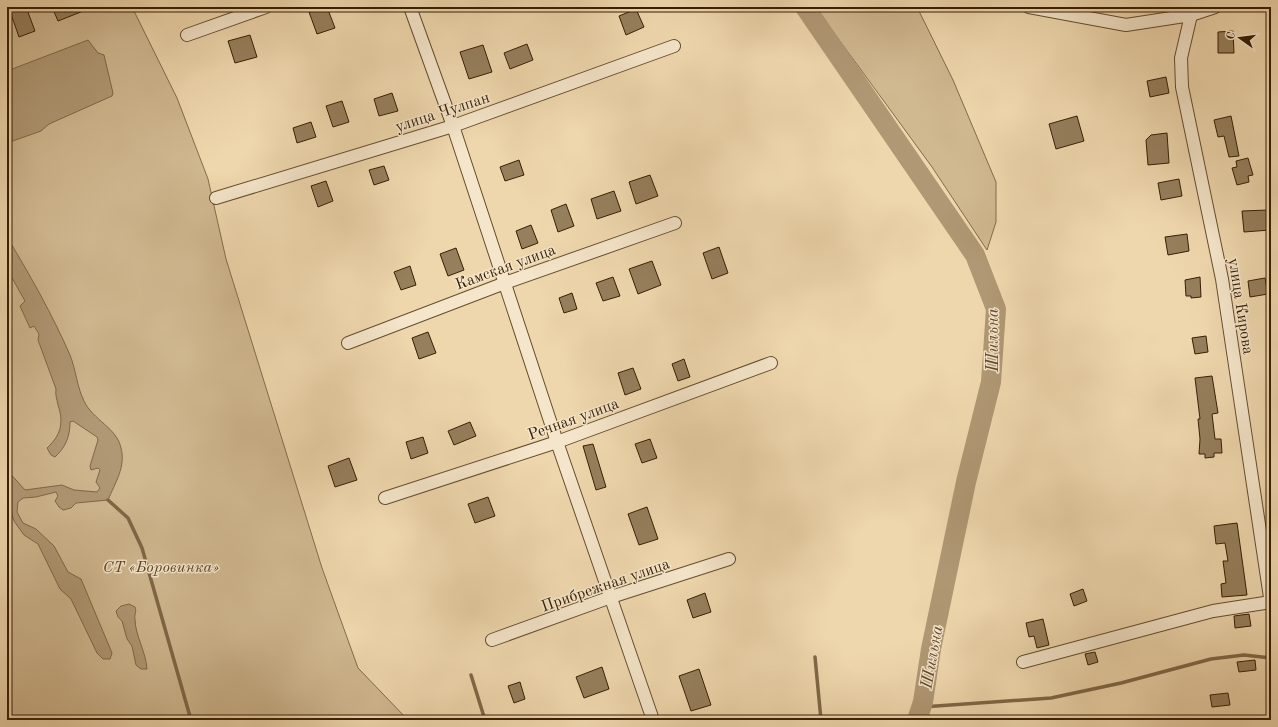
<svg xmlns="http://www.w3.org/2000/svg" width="1278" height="727" font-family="'Old Standard TT',serif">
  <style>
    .green { fill: #d0b890; stroke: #836c4a }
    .water { fill: #b09874; stroke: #7f6847 }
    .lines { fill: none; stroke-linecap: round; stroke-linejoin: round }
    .stream { stroke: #7f6847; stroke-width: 3.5 }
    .river { stroke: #b09874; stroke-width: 20 }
    .building { fill: #967f5c; stroke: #361f04 }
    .minor-casing { stroke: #644d2e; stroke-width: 14 }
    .minor { stroke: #f5e5ca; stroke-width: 12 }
    .labels { text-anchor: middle; stroke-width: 3; stroke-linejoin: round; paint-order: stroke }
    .street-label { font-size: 16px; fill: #361f04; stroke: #f5e5ca }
    .park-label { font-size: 16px; font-style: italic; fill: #5c4527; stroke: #f5e5ca }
    .water-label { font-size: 17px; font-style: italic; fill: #61492b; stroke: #f5e5ca }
  </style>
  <rect width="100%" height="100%" fill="#efd7ad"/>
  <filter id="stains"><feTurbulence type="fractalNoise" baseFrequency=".005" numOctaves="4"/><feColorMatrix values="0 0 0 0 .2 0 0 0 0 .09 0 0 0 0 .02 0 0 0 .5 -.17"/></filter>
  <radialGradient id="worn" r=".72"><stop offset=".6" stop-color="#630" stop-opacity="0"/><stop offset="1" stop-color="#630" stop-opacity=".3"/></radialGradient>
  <!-- green -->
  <g class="green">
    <path d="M7,7H132L177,98L208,179L226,259L322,568L358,668L408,720H7Z"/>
    <path d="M815,7H917L953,80L996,182V222L987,250L932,167Z"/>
  </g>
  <!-- water -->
  <g class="water">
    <path d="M88,40L98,53L104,55L113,93L112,96L49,124L41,131L7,143V71Z"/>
    <path d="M7,237C30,275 52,314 70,355C76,370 77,387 84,401C93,420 117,428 121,448C126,467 115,483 108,500L76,503L71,508L63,510L59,507L55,501L58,496L56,492L36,497L23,498L18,502L17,512L23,523L36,529L54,546L68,572L81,579L112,653L110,659H103L97,653L71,599L60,589L38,544L24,535L14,521L8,504L9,490L7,489V470L25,490L62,485L74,490L97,492L100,488L96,482L100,470L98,468L91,470L90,466L98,440L97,437L73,421L70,422C70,436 66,447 55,457L51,455L47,448C61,435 64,423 58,405C57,399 55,395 56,389L38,340L39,334L34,326L30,328L20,306L25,301L7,269Z"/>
    <path d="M129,604L135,607C137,612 134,615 135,619C135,635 146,652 147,669H141L136,665L132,646L127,639L122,621L118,617L116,611L121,606Z"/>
  </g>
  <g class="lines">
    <!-- stream -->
    <g class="stream">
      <path d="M108,500L128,518L142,548L191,720"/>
      <path d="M815,657L821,720"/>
      <path d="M471,675L485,720"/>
      <path d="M922,707L1051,698L1121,683L1211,659L1244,655L1271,658"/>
    </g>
    <!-- river -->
    <path class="river" d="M805,7L975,255L996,309L991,382L966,482L931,649L923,702L917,720"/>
  </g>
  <!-- building -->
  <g class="building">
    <path d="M20,7H26L35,31L19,37L10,11Z"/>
    <path d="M52,7H91V8L58,21Z"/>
    <path d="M323,7H327L335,28L317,34L309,12Z"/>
    <path d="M636,9L644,27L626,35L619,16Z"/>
    <path d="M1233,31L1234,53H1218V32Z"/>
    <path d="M250,35L257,57L235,63L228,41Z"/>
    <path d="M527,44L533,60L510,69L504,53Z"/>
    <path d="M483,45L492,72L469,79L460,52Z"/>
    <path d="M1166,77L1169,93L1150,97L1147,81Z"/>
    <path d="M392,93L398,111L379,116L374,99Z"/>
    <path d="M342,101L349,122L333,127L326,106Z"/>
    <path d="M1077,116L1084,141L1056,149L1049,124Z"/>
    <path d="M1231,116L1239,156L1229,157L1224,136L1218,137L1214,120Z"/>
    <path d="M311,122L316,137L297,143L293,128Z"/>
    <path d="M1167,133L1169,163L1148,165L1146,140L1151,135Z"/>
    <path d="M1248,158L1253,175L1248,176L1249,182L1237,185L1232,168L1237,167L1236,161Z"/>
    <path d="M519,160L524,175L505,181L500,167Z"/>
    <path d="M384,166L389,180L374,185L369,170Z"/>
    <path d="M650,175L658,196L636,204L629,182Z"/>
    <path d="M1179,179L1182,196L1161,200L1158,183Z"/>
    <path d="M326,181L333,201L318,207L311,186Z"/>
    <path d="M614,191L621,211L597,219L591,199Z"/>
    <path d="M566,204L574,226L558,232L551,210Z"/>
    <path d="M1268,210L1270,230L1244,232L1242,211Z"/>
    <path d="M531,225L538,243L522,249L516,231Z"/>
    <path d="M1187,234L1189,251L1168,255L1165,237Z"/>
    <path d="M719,247L728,273L712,279L703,253Z"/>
    <path d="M456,248L464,270L448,276L440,254Z"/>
    <path d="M652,261L661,285L638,294L629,269Z"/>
    <path d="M410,266L416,285L401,290L394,272Z"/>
    <path d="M613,277L620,296L603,301L596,283Z"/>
    <path d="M1200,277L1201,297L1191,298V296H1186L1185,280Z"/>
    <path d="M1265,278L1268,294L1250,297L1248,281Z"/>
    <path d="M572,293L577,309L564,313L559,298Z"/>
    <path d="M428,332L436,353L419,359L412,338Z"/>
    <path d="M1206,336L1208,352L1195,354L1192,338Z"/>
    <path d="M684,359L690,377L678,381L672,364Z"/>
    <path d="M633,368L641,389L625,395L618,373Z"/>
    <path d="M1212,376L1218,413L1212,414L1215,439H1221L1222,453H1214V457L1205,458V454H1199L1200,439L1198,419H1200L1195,378Z"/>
    <path d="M470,422L476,436L454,445L448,431Z"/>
    <path d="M423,437L428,453L411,459L406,442Z"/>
    <path d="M650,439L657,458L642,463L635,444Z"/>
    <path d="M593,444L606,487L596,490L583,446Z"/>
    <path d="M349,458L357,480L335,487L328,466Z"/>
    <path d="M488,497L495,516L475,523L468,504Z"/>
    <path d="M647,507L658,539L639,545L628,514Z"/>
    <path d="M1237,523L1247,595L1222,597L1221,584L1226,583L1223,561H1228L1225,543L1216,544L1214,526Z"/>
    <path d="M1083,589L1087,601L1074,606L1070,594Z"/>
    <path d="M705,593L711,612L693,618L687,600Z"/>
    <path d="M1249,614L1251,626L1235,628L1234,616Z"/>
    <path d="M1043,619L1049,645L1037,648L1034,636L1029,637L1026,623Z"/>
    <path d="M1095,652L1098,662L1088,665L1085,654Z"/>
    <path d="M1255,660L1256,670L1239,672L1237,662Z"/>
    <path d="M602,667L609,689L584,698L576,677Z"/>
    <path d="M699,669L711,705L691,711L679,676Z"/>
    <path d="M520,682L525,699L514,703L508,686Z"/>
    <path d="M1228,693L1230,705L1212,707L1210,695Z"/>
  </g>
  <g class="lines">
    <defs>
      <g id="minor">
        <path d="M410,7L453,126L557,442L653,720"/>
        <path d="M1029,7L1126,25L1191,15L1215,7"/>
        <path d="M1191,15L1181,58L1182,87L1222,279L1271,604"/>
        <path d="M187,35L266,7"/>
        <path d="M216,198L453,126L674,46"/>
        <path d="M348,343L505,283L675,223"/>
        <path d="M385,498L557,442L771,363"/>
        <path d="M492,640L611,597L729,559"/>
        <path d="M1023,662L1213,611L1271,602"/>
      </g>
    </defs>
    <!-- minor casing -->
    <use href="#minor" class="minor-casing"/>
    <!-- minor -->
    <use href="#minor" class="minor"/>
  </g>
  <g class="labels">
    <!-- street labels -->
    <g class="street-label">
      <text transform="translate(442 111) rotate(-18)" y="6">улица Чулпан</text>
      <text transform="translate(505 266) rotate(-20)" y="6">Камская улица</text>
      <text transform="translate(1242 306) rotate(81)" y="6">улица Кирова</text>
      <text transform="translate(573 418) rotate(-20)" y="6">Речная улица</text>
      <text transform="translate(605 584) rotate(-19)" y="6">Прибрежная улица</text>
    </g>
    <!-- park labels -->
    <g class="park-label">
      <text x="161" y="572">СТ «Боровинка»</text>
    </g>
    <!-- water labels -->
    <g class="water-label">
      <text transform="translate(992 340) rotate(-90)" y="6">Шильна</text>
      <text transform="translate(931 657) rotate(-80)" y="6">Шильна</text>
    </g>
  </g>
  <!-- margin -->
  <rect width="1278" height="727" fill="none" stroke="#efd7ad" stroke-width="24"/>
  <rect x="8" y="8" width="1262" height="711" fill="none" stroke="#361f04" stroke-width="2"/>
  <rect x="12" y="12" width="1254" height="703" fill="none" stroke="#361f04"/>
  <!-- north arrow -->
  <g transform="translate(1240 38) rotate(284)" stroke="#f5e5ca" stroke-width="3" paint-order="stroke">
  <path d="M0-3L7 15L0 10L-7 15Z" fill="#361f04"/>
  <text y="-6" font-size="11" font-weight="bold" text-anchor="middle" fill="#361f04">С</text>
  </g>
  <rect width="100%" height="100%" filter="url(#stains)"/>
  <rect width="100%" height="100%" fill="url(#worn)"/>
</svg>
